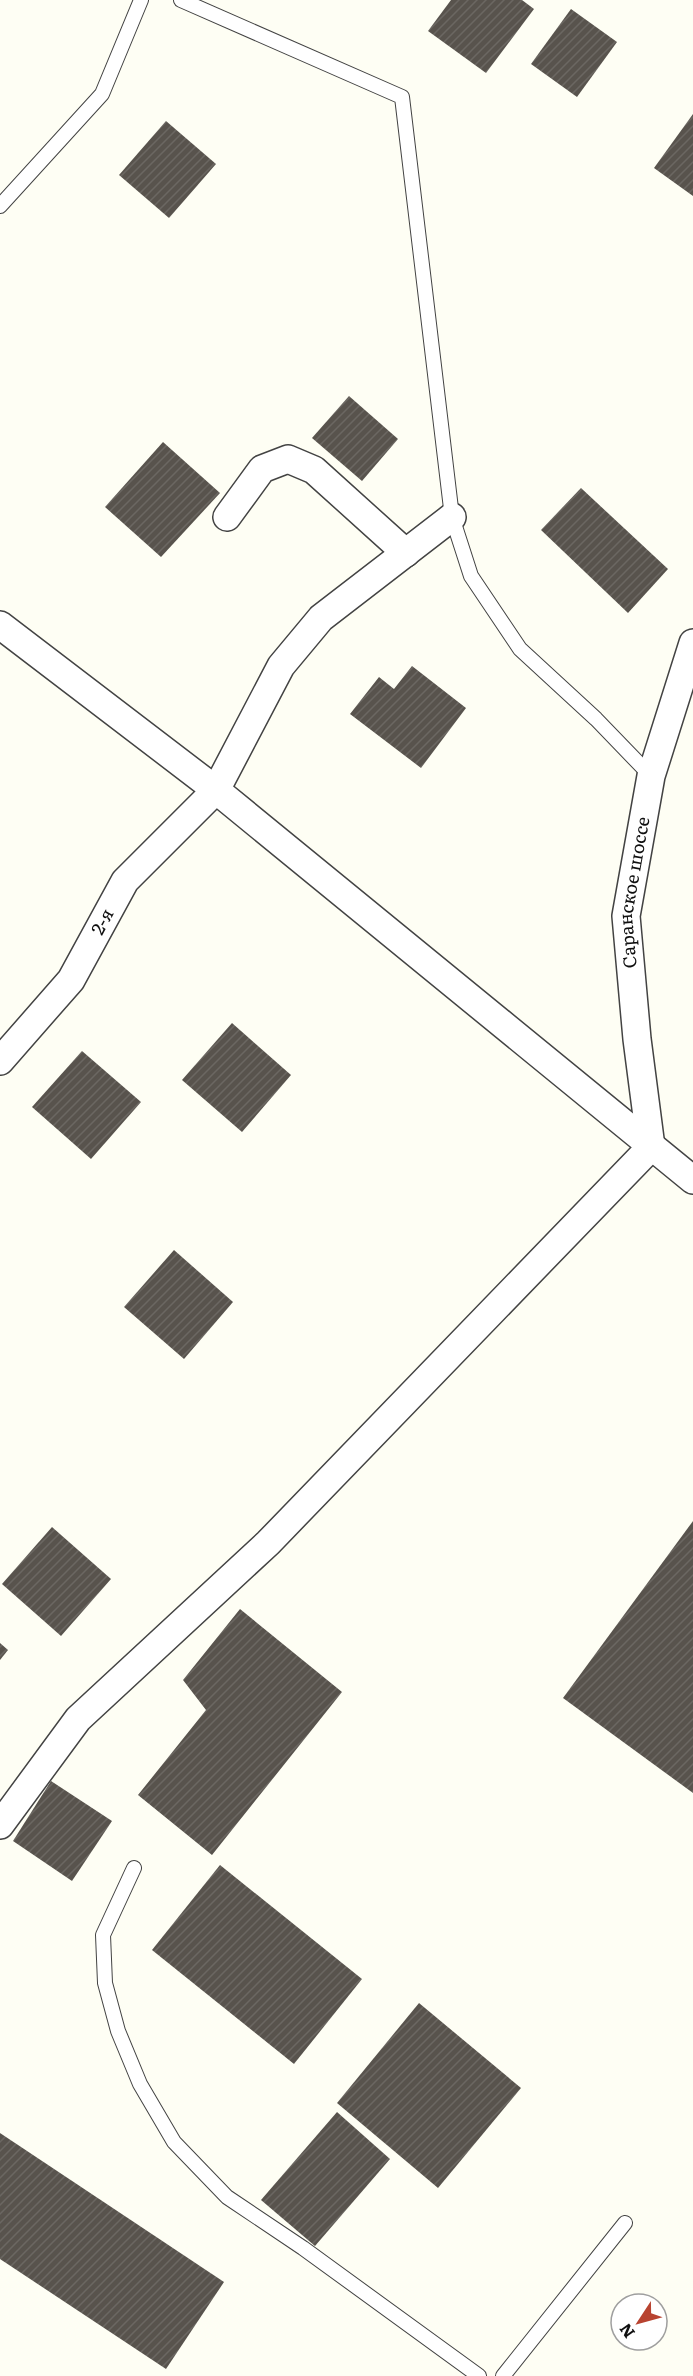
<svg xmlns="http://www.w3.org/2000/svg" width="693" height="2376" font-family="Literata,serif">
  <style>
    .building { fill: url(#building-hatch) }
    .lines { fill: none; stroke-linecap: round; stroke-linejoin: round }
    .lane-casing { stroke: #434343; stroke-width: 16 }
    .street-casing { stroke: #434343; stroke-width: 30 }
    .lane { stroke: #fff; stroke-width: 14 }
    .street { stroke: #fff; stroke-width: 27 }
    .labels { text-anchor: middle; stroke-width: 6; stroke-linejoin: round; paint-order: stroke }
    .street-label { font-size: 18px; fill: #101010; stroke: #fff }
  </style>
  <defs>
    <pattern id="building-hatch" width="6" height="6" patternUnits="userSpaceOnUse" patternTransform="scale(1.5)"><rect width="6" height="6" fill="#58534d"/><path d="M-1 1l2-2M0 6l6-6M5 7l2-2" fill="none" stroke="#6b6762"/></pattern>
  </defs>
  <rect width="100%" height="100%" fill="#fefef4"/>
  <!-- building -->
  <g class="building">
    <path d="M451,0H522L534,9L486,73L428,31Z"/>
    <path d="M571,9L617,42L577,97L531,64Z"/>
    <path d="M693,114V196L654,168Z"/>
    <path d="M166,121L216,164L169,218L119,175Z"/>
    <path d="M349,396L398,439L362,481L312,438Z"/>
    <path d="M163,442L220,493L161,557L105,507Z"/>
    <path d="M581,488L668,569L628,613L541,530Z"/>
    <path d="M412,666L466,708L421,768L350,714L379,677L394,689Z"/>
    <path d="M232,1023L291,1075L242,1132L182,1080Z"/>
    <path d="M82,1051L141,1102L91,1159L32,1107Z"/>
    <path d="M174,1250L233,1302L184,1359L124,1307Z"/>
    <path d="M693,1521V1793L563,1698Z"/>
    <path d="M52,1527L111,1579L61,1636L2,1584Z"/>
    <path d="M240,1609L342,1692L212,1855L138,1795L206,1710L183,1680Z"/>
    <path d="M0,1643L8,1650L0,1660Z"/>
    <path d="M51,1781L112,1821L72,1881L13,1841Z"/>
    <path d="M220,1865L362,1979L294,2064L152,1950Z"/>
    <path d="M419,2003L521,2088L438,2188L337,2103Z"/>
    <path d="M337,2112L390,2159L315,2246L261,2200Z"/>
    <path d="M0,2133L224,2282L166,2369L0,2259Z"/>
  </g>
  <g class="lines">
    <defs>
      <g id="lane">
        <path d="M181,0L402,97L452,517L471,576L520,649L596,719L651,776"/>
        <path d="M0,206L102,94L141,0"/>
        <path d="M134,1868L103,1935L105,1983L118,2031L140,2084L174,2142L227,2197L303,2248L479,2376"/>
        <path d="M503,2376L625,2223"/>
      </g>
      <g id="street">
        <path d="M227,517L262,469L288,459L314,470L406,553"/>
        <path d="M0,625L216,790L693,1180"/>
        <path id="s1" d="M0,1061L71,980L125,881L216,790L281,666L321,618L452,517"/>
        <path id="s2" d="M0,1825L78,1719L268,1543L651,1147L637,1039L626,916L651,776L693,643"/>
      </g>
    </defs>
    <!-- lane casing -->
    <use href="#lane" class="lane-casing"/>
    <!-- street casing -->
    <use href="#street" class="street-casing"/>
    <!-- lane -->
    <use href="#lane" class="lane"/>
    <!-- street -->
    <use href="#street" class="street"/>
  </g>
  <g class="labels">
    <!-- street labels -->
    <g class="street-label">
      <text dy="6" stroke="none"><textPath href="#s2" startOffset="1198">Саранское шоссе</textPath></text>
      <text dy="6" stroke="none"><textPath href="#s1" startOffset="174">2-я</textPath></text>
    </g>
  </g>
  <!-- north arrow -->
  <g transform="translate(639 2322) rotate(234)"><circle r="28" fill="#ffffff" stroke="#9f9f9f" stroke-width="1.5"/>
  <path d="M0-4.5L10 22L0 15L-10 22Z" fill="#b84330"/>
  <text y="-9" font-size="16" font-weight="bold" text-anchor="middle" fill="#101010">N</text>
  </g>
</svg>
